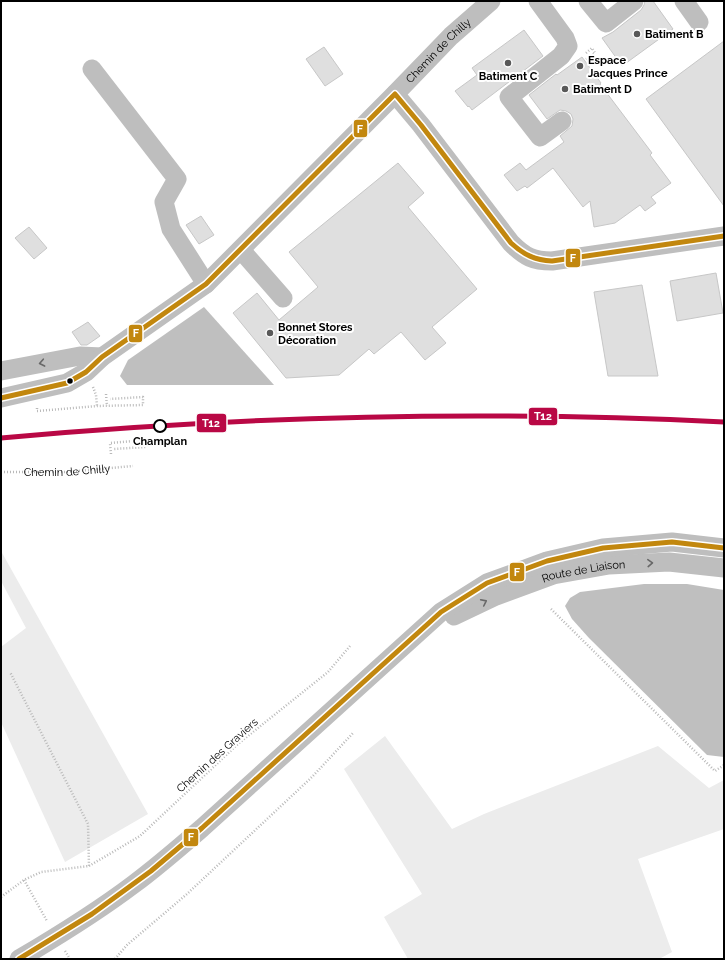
<svg xmlns="http://www.w3.org/2000/svg" width="725" height="960" font-family="Raleway,sans-serif">
  <style>
    .green { fill: #ececec }
    .water { fill: #bfbfbf }
    .building { fill: #dfdfdf; stroke: #c7c7c7 }
    .lines { fill: none; stroke-linecap: round; stroke-linejoin: round }
    .path { stroke: #b9b9b9; stroke-width: 2.5; stroke-dasharray: 1 2; stroke-linecap: butt }
    .minor { stroke: #bebebe; stroke-width: 19 }
    .bus-1-casing { stroke: #fff; stroke-width: 8 }
    .bus-1 { stroke: #c2870e; stroke-width: 5 }
    .tram-1-casing { stroke: #fff; stroke-width: 8 }
    .tram-1 { stroke: #b90845; stroke-width: 5 }
    .oneway { stroke: #686868 }
    .poi-dot { fill: #595959; stroke: #fff; stroke-width: 1.5 }
    .bus-dot { fill: #000; stroke: #fff; stroke-width: 1.5 }
    .stop-dot { fill: #fff; stroke: #000; stroke-width: 2 }
    .labels { text-anchor: middle; stroke-width: 4; stroke-linejoin: round; paint-order: stroke }
    .poi-label { font-size: 11px; font-weight: bold; fill: #000; stroke: #fff; text-anchor: start }
    .street-label { font-size: 11px; fill: #000; stroke: #fff }
    .stop-label { font-size: 11px; font-weight: bold; fill: #000; stroke: #fff }
    .line-badge { stroke: #fff; stroke-width: 1.5 }
    .badge-label { font-size: 11px; text-anchor: middle; font-weight: bold; fill: #fff }
  </style>
  <rect width="100%" height="100%" fill="#fff"/>
  <!-- green -->
  <g class="green">
    <path d="M1,551L148,814L65,862L1,722V647L26,628L1,581Z"/>
    <path d="M385,736L452,829L484,814L658,746L709,788L724,780V829L638,859L672,952L659,959H408L384,917L422,894L344,769Z"/>
  </g>
  <!-- water -->
  <g class="water">
    <path d="M204,307L274,385H127L120,376L128,360Z"/>
    <path d="M644,584H687L724,590V757L707,755L589,638L572,619L565,606L570,598L580,592Z"/>
  </g>
  <!-- building -->
  <g class="building">
    <path d="M645,1H653L673,29L622,66L602,38L613,32L641,10L644,5Z"/>
    <path d="M524,30L543,56L472,110L469,106L468,107L455,91L477,75L472,68Z"/>
    <path d="M724,41V206L646,99Z"/>
    <path d="M324,47L343,74L325,86L306,59Z"/>
    <path d="M582,57L601,83L600,84L652,153L650,155L671,183L651,197L656,203L645,211L640,205L615,223L594,227L590,201L583,207L553,168L527,188L525,186L517,191L504,175L520,163L526,170L564,142L560,136L572,126L573,119L571,114L566,111L560,110L547,119L529,95L556,74L557,75Z"/>
    <path d="M398,163L424,193L408,207L477,289L432,327L446,343L425,360L401,332L374,354L369,349L339,375L286,378L233,313L257,293L279,320L318,287L289,252Z"/>
    <path d="M201,216L214,235L199,244L186,225Z"/>
    <path d="M29,227L47,248L34,259L15,238Z"/>
    <path d="M716,273L723,313L677,321L670,281Z"/>
    <path d="M642,285L658,376H608L594,292Z"/>
    <path d="M88,322L100,336L87,345H81L72,332Z"/>
  </g>
  <g class="lines">
    <!-- path -->
    <g class="path">
      <path d="M586,53L592,48L595,53L586,59"/>
      <path d="M93,387L96,395L97,406"/>
      <path d="M106,394L107,406"/>
      <path d="M37,408V411L97,406L143,405V397L110,399"/>
      <path d="M111,454L110,443L145,440L146,447L114,449"/>
      <path id="s1" d="M1,472H67L133,466"/>
      <path d="M551,609L715,771L724,765"/>
      <path d="M89,866L140,836L238,744L328,672L350,646"/>
      <path d="M24,880L47,921"/>
      <path d="M1,897L24,880L41,872L89,866L88,824L10,672"/>
      <path d="M65,951L70,959"/>
      <path d="M115,959L127,945L187,894L312,777L354,732"/>
    </g>
    <!-- minor -->
    <g class="minor">
      <path d="M538,1L565,38L568,46L561,56L509,97L540,137L562,121"/>
      <path d="M588,1L606,23L634,1"/>
      <path d="M684,1L699,22"/>
      <path d="M92,69L177,179L164,202L171,229L206,284"/>
      <path d="M395,94L421,125L511,243C525,257 533,261 552,261L724,236"/>
      <path d="M241,250L283,298"/>
      <path d="M1,371L80,356L102,357"/>
      <path id="s2" d="M1,398L67,383L86,372L102,357L206,284L395,94L451,36L491,1"/>
      <path id="s3" d="M454,616L496,596L553,575L609,565L669,562L724,568"/>
      <path d="M19,959C58,936 97,912 134,884C157,867 180,847 202,828L441,612L487,583L547,561L603,548L672,542L724,548"/>
    </g>
    <defs>
      <g id="bus-1">
        <path d="M1,398L67,383L86,372L102,357L206,284L395,94L421,125L511,243C524,255 535,260 552,261L724,236"/>
        <path d="M19,959L92,914L151,871L202,828L441,612L487,583L547,561L603,548L672,542L724,548"/>
      </g>
    </defs>
    <!-- bus-1 casing -->
    <use href="#bus-1" class="bus-1-casing"/>
    <!-- bus-1 -->
    <use href="#bus-1" class="bus-1"/>
    <defs>
      <path id="tram-1" d="M1,438C241,416 483,410 724,422"/>
    </defs>
    <!-- tram-1 casing -->
    <use href="#tram-1" class="tram-1-casing"/>
    <!-- tram-1 -->
    <use href="#tram-1" class="tram-1"/>
  </g>
  <!-- one-way arrows -->
  <defs><path id="oneway-chevron" d="M-2-3.5L2.5 0L-2 3.5" fill="none" stroke-width="1.6" stroke-linecap="round" stroke-linejoin="round"/></defs>
  <g class="oneway">
    <use href="#oneway-chevron" transform="translate(42 363) rotate(169)"/>
    <use href="#oneway-chevron" transform="translate(650 563) rotate(-3)"/>
    <use href="#oneway-chevron" transform="translate(484 602) rotate(-26)"/>
  </g>
  <!-- markers -->
  <g class="poi-dot">
    <circle cx="637" cy="34" r="4"/>
    <circle cx="508" cy="63" r="4"/>
    <circle cx="580" cy="66" r="4"/>
    <circle cx="565" cy="89" r="4"/>
    <circle cx="270" cy="333" r="4"/>
  </g>
  <circle class="bus-dot" cx="70" cy="381" r="3.5"/>
  <circle class="stop-dot" cx="160" cy="426" r="6"/>
  <g class="labels">
    <!-- poi labels -->
    <g class="poi-label">
      <text x="645" y="38">Batiment B</text>
      <text x="588" y="64">Espace<tspan x="588" dy="13">Jacques Prince</tspan></text>
      <text x="508" y="80" text-anchor="middle">Batiment C</text>
      <text x="573" y="93">Batiment D</text>
      <text x="278" y="331">Bonnet Stores<tspan x="278" dy="13">Décoration</tspan></text>
    </g>
    <!-- street labels -->
    <g class="street-label">
      <text dy="4" stroke="none"><textPath href="#s2" startOffset="568">Chemin de Chilly</textPath></text>
      <text dy="4" stroke="none"><textPath href="#s1" startOffset="66">Chemin de Chilly</textPath></text>
      <text dy="4" stroke="none"><textPath href="#s3" startOffset="138">Route de Liaison</textPath></text>
      <text transform="translate(217 755) rotate(-42)" y="4">Chemin des Graviers</text>
    </g>
    <!-- stop labels -->
    <g class="stop-label">
      <text x="160" y="445">Champlan</text>
    </g>
  </g>
  <g class="line-badge">
    <rect x="353" y="119" width="15" height="19" rx="4" fill="#c2870e"/>
    <rect x="565" y="248" width="16" height="20" rx="4" fill="#c2870e"/>
    <rect x="128" y="324" width="15" height="19" rx="4" fill="#c2870e"/>
    <rect x="528" y="407" width="30" height="19" rx="4" fill="#b90845"/>
    <rect x="196" y="413" width="31" height="20" rx="4" fill="#b90845"/>
    <rect x="509" y="562" width="16" height="20" rx="4" fill="#c2870e"/>
    <rect x="183" y="828" width="16" height="19" rx="4" fill="#c2870e"/>
  </g>
  <g class="badge-label">
    <text x="360" y="133">F</text>
    <text x="573" y="262">F</text>
    <text x="136" y="337">F</text>
    <text x="543" y="420">T12</text>
    <text x="211" y="427">T12</text>
    <text x="517" y="576">F</text>
    <text x="191" y="841">F</text>
  </g>
  <!-- border -->
  <rect width="725" height="960" fill="none" stroke="#000000" stroke-width="4"/>
</svg>
